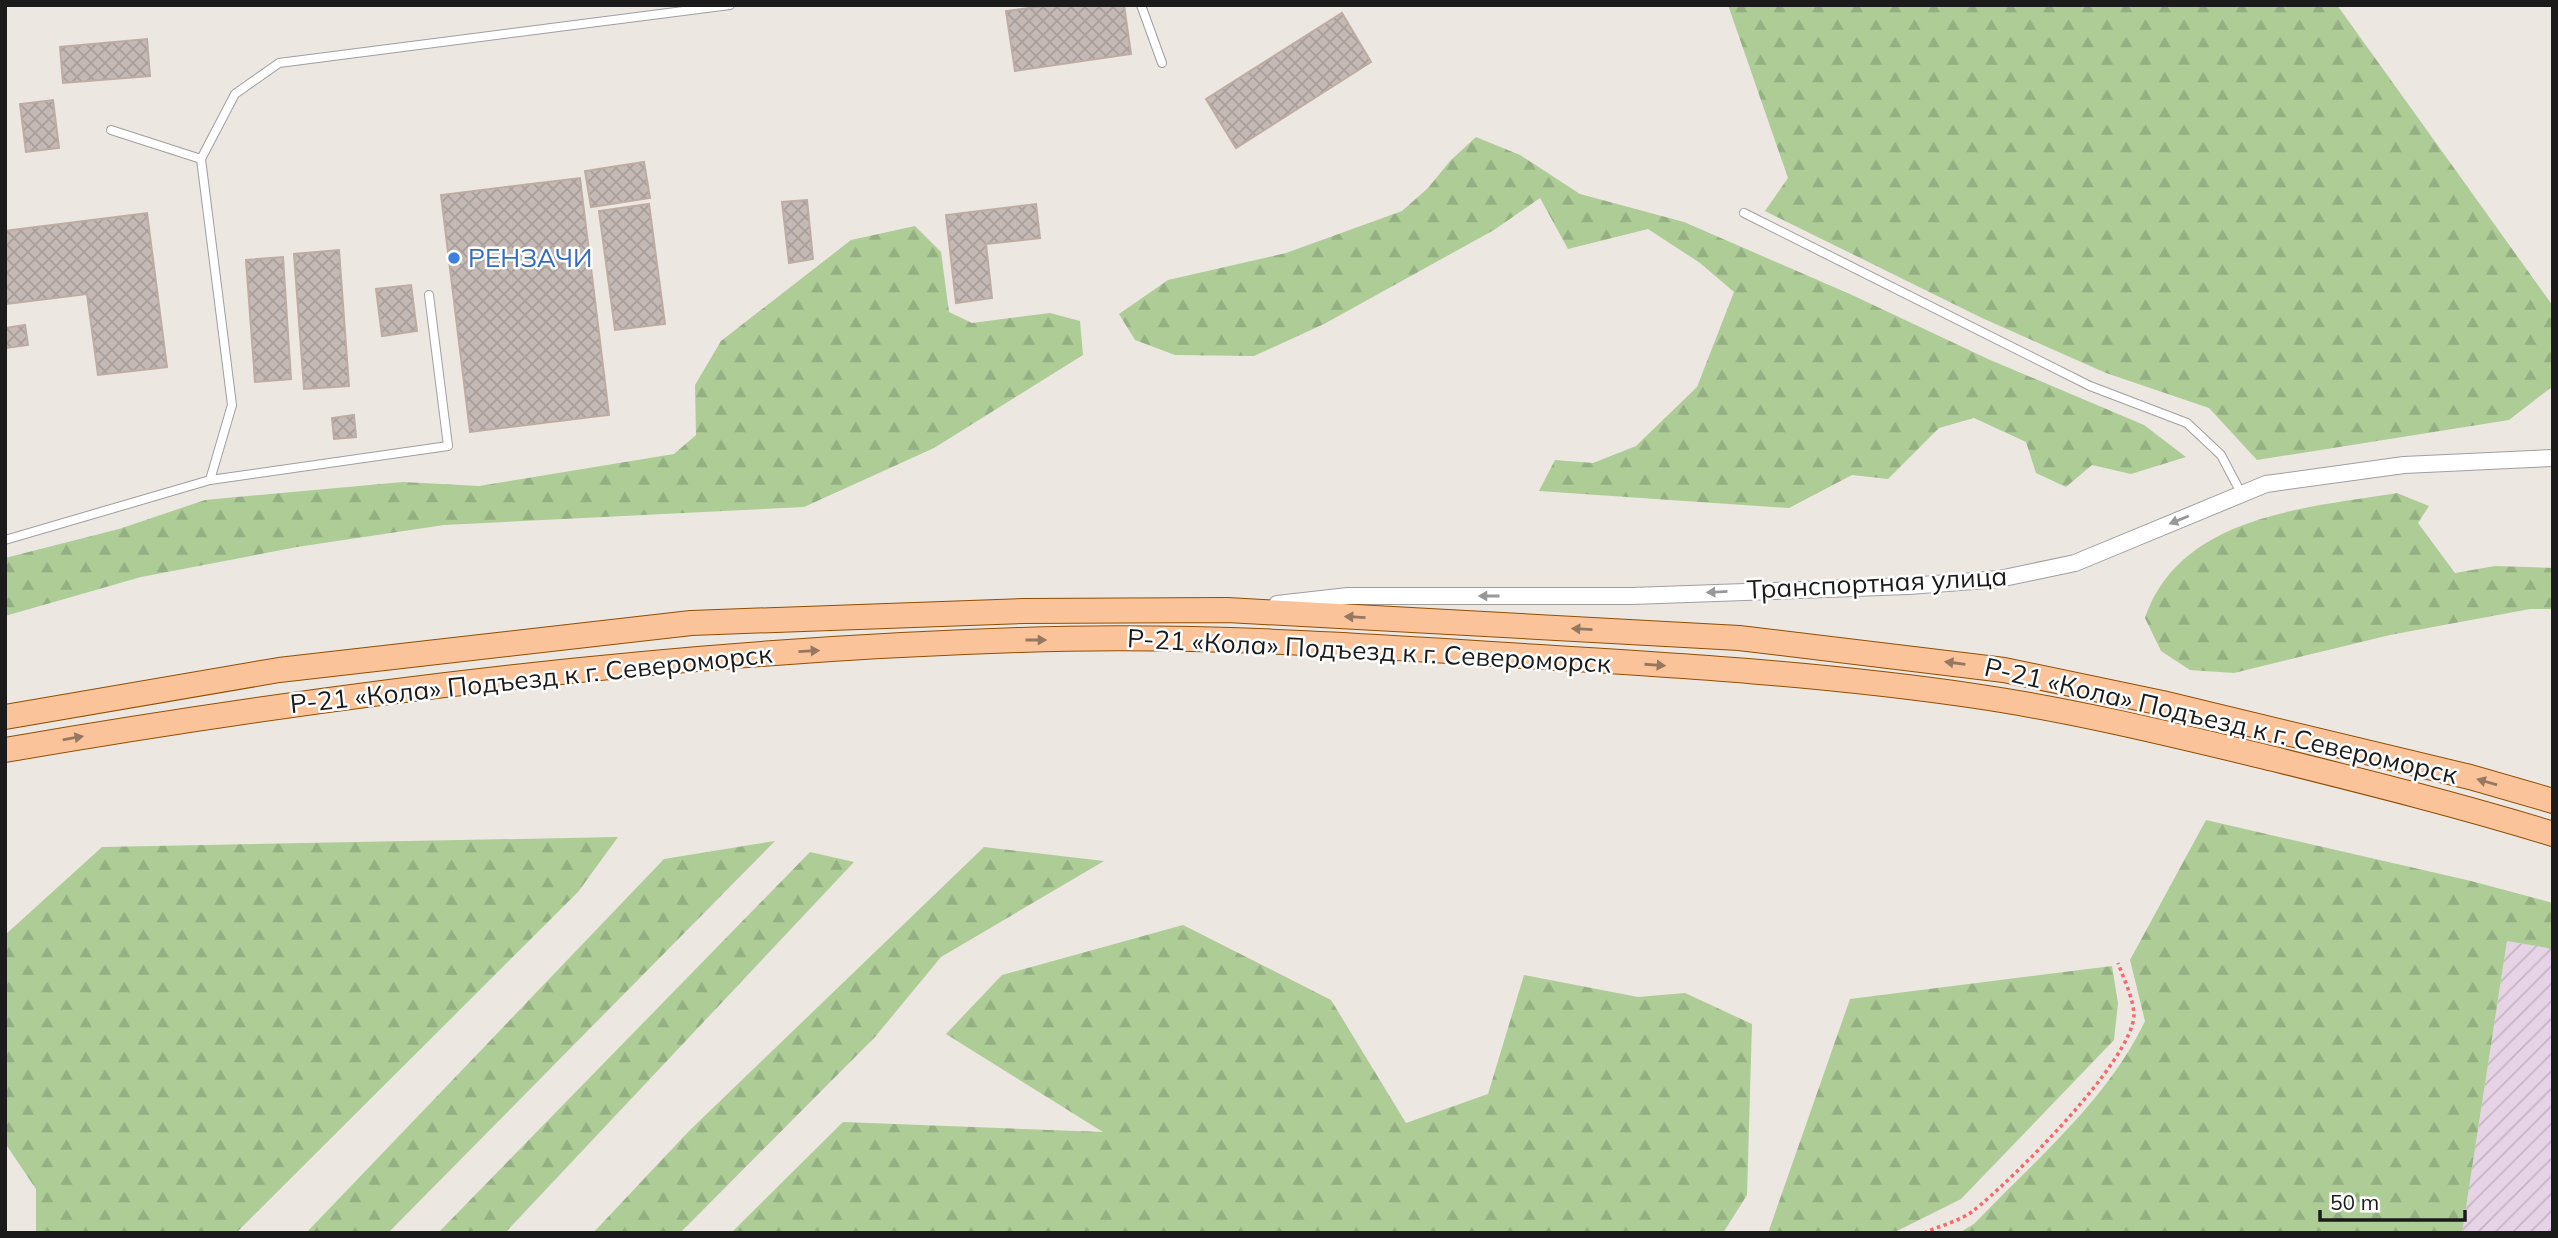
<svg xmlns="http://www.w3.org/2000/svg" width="2558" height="1238" font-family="Mulish,sans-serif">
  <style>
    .industrial { fill: url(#industrial-furrows) }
    .forest { fill: url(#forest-firs) }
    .building { fill: url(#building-cross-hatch); stroke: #beaca3; stroke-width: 2 }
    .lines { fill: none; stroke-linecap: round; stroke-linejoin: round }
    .service-casing { stroke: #9f9f9f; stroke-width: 10 }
    .minor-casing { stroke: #9f9f9f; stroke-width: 18 }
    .primary-casing { stroke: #904e03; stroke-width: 26 }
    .path { stroke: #f7676c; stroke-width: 3.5; stroke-dasharray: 3.5 3.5; stroke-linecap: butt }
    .service { stroke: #fff; stroke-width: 8 }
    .minor { stroke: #fff; stroke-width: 16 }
    .primary { stroke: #fac399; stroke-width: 24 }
    .oneway { fill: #989898 }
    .oneway2 { fill: #967760 }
    .shop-dot { fill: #3f7fe0; stroke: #fff; stroke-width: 2.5 }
    .labels { text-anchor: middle; stroke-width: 5; stroke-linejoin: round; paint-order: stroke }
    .shop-label { font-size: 26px; fill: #366cbe; stroke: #fff; text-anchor: start }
    .street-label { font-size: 26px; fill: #1b1b1b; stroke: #fff }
  </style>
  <defs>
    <pattern id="industrial-furrows" width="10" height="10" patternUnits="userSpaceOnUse" patternTransform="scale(1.75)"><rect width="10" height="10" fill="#e6d3e5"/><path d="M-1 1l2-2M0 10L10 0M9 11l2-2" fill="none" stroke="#c5b5c4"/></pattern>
    <pattern id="forest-firs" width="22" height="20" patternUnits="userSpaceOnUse" patternTransform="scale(1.75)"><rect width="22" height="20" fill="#adcc96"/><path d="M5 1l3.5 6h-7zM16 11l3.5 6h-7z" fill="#94af81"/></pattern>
    <pattern id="building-cross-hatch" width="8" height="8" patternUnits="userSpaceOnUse" patternTransform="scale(1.75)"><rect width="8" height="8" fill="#c4b9b4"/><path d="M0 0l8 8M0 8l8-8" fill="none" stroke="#a89e9a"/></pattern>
  </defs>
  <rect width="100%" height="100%" fill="#ede7e1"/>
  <!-- industrial -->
  <path class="industrial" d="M2507,941L2553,949V1233H2462Z"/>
  <!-- forest -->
  <g class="forest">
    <path d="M1728,5H2337L2553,306V386L2509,420L2257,460L2209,408L2106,373L1982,318L1765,211L1788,178Z"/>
    <path d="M1476,137L1520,155L1580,194L1684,222L1852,295L1988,359L2144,425L2186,457L2131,474L2092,465L2066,487L2036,473L2026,442L1974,418L1939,428L1888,479L1852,475L1789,508L1539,491L1555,460L1593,463L1636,446L1697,387L1734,292L1700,263L1648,229L1568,249L1540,198L1494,230L1324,324L1254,356L1175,355L1135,340L1119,314L1168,280L1286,253L1402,211L1428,188L1450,161Z"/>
    <path d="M915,226L941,252L949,312L972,323L1050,313L1080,321L1083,355L934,448L804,507L444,525L297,547L141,577L5,616V558L119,529L205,500L403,482L479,486L674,454L696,435L695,385L721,341L851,240Z"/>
    <path d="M2397,493L2429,506L2418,523L2455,573L2495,566L2553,568V609H2530L2390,635L2234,673L2190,670L2161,651L2145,618C2180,515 2306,508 2397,493Z"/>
    <path d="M2206,820L2471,881L2553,903V949L2507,941L2462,1233H1959L1974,1224C2035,1160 2107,1101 2145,1021L2130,960Z"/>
    <path d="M618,837L578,892L236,1233H36V1189L5,1143V935L102,847Z"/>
    <path d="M775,841L388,1233H306L664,859Z"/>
    <path d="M984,847L1104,861L941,957L875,1037L680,1233H593L689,1131Z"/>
    <path d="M810,852L854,862L505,1233H438Z"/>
    <path d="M1183,925L1331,1000L1406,1123L1488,1094L1524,975L1638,997L1685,993L1752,1024L1747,1195L1723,1233H731L843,1122L1103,1132L946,1034L1002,975Z"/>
    <path d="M2112,966L2118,1003L2114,1040L1961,1199L1893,1233H1768L1850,999Z"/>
  </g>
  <!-- building -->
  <g class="building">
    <path d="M1051,5H1124L1131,54L1015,71L1006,11Z"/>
    <path d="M1342,13L1371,62L1236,148L1206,99Z"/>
    <path d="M147,39L150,76L63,83L60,47Z"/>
    <path d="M53,100L59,148L26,152L20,104Z"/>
    <path d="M644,162L650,198L591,207L585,171Z"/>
    <path d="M580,178L609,415L470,432L441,195Z"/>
    <path d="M807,200L813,259L789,263L782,202Z"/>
    <path d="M649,204L665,324L615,330L599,211Z"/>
    <path d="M1036,204L1040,238L986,244L992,298L956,303L946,215Z"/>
    <path d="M147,213L167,367L98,375L87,294L5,304V231Z"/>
    <path d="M339,250L349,386L304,389L294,254Z"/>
    <path d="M283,257L291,379L255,382L246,260Z"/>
    <path d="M411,285L417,331L382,336L376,289Z"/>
    <path d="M25,325L28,345L5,348V328Z"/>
    <path d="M354,415L356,437L334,439L332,418Z"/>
  </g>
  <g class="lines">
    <defs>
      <g id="service">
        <path d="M1141,5L1162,63"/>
        <path d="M111,130L201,159"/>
        <path d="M1744,213L2090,386L2187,423L2221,455L2241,493"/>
        <path d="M210,480L448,446L429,295"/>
        <path d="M5,540L210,480L232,405L201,159L235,94L279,63L730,5"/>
      </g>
      <path id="minor" d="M1277,604L1348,596H1632L1909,586L1999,579L2075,563L2266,484L2404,465L2553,458"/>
      <g id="primary">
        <path d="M5,717L279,670L691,623L1023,611L1227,610L1739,638L2004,670L2162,703L2470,777L2553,801"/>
        <path d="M5,750C342,692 678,651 1020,640C1188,634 1356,645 1524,656C1674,665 1825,674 1975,696C2077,711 2178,736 2278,760C2370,783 2462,806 2553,834"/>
      </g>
    </defs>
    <!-- service casing -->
    <use href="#service" class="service-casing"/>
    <!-- minor casing -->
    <use href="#minor" class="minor-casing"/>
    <!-- primary casing -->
    <use href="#primary" class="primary-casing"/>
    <!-- path -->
    <path class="path" d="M1924,1233C1939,1226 1960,1221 1973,1211C2010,1182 2134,1060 2134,1014C2133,998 2124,979 2118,963"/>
    <!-- service -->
    <use href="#service" class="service"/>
    <!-- minor -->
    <use href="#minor" class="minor"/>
    <!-- primary -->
    <use href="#primary" class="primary"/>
  </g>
  <!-- one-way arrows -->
  <defs><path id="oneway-solid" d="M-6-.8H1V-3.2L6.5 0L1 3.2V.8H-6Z" transform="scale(1.75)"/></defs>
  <g class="oneway">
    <use href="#oneway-solid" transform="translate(2179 520) rotate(158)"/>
    <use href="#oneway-solid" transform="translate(1717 592) rotate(177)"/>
    <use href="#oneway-solid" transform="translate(1489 596) rotate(-180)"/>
  </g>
  <g class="oneway2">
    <use href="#oneway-solid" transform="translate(1355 617) rotate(-177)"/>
    <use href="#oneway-solid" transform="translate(1582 629) rotate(-177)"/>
    <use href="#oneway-solid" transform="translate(1036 640)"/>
    <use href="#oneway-solid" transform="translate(809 651) rotate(-3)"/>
    <use href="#oneway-solid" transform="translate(1955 663) rotate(-172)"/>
    <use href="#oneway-solid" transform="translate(1655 665) rotate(4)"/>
    <use href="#oneway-solid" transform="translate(73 738) rotate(-10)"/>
    <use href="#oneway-solid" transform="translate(2487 782) rotate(-164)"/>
  </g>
  <!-- markers -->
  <circle class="shop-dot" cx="454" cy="258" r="7"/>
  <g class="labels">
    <!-- shop labels -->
    <g class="shop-label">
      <text x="468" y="267">РЕНЗАЧИ</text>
    </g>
    <!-- street labels -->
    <g class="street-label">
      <text transform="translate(1877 583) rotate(-3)" y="9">Транспортная улица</text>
      <text transform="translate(1369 651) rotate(3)" y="9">Р-21 «Кола» Подъезд к г. Североморск</text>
      <text transform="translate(531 679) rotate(-6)" y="9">Р-21 «Кола» Подъезд к г. Североморск</text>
      <text transform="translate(2221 721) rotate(13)" y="9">Р-21 «Кола» Подъезд к г. Североморск</text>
    </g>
  </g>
  <!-- border -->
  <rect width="2558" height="1238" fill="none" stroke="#1b1b1b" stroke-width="14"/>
  <!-- scale -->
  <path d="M2320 1210v10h145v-10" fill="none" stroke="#1b1b1b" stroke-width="3.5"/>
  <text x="2330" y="1210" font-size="21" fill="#1b1b1b" stroke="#ffffff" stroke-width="5" paint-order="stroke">50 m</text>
</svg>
